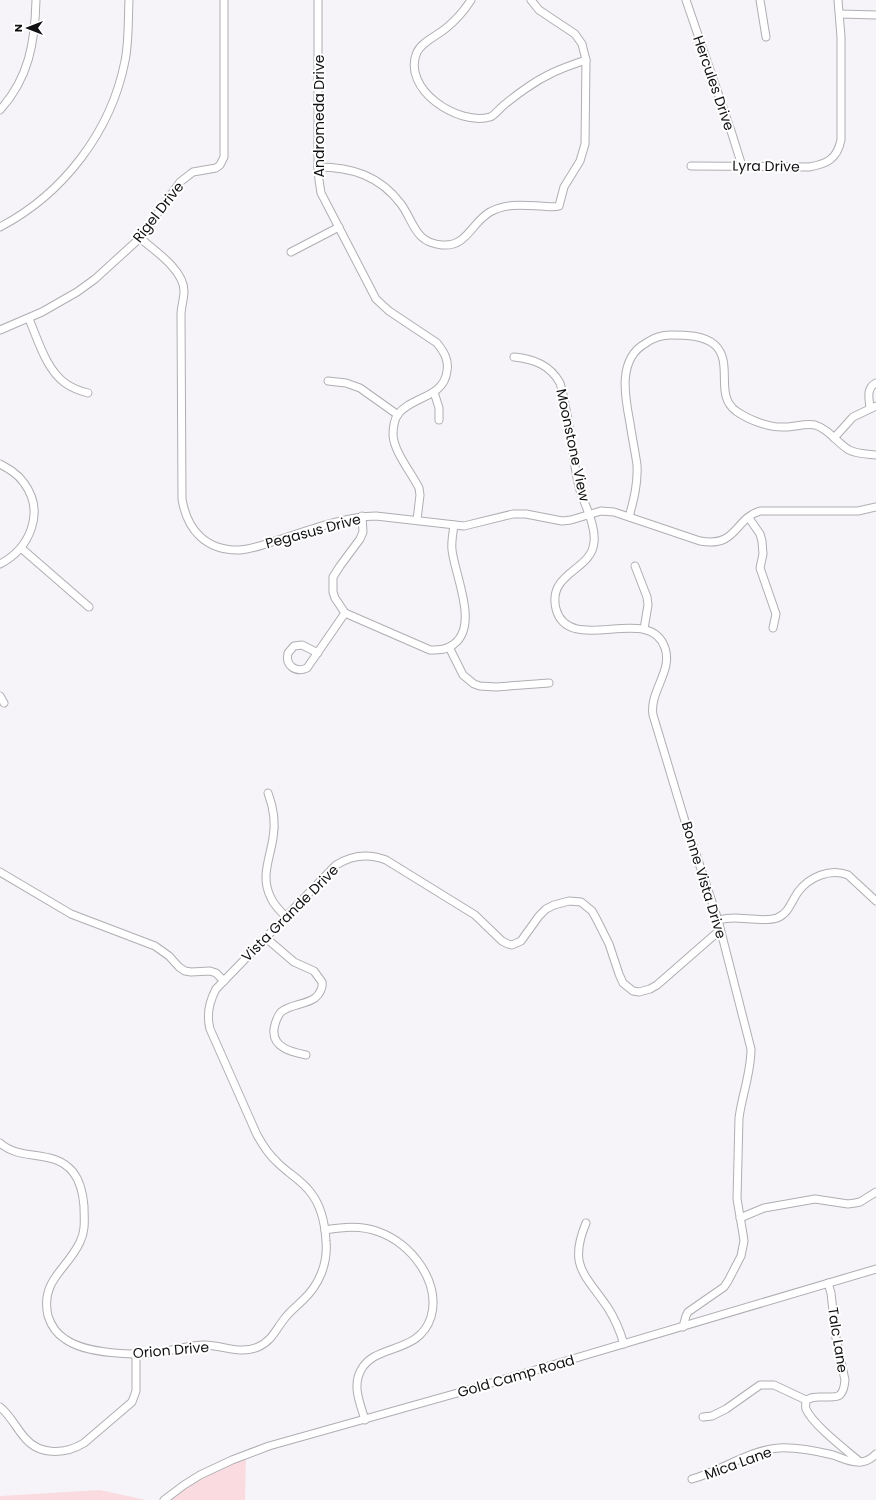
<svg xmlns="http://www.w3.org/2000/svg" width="876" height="1500" font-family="Poppins,sans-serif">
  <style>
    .green { fill: #fadbe0 }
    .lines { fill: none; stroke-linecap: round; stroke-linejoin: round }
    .minor-casing { stroke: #afaeb2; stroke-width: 9 }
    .minor { stroke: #fff; stroke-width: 7 }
    .labels { text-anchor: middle; stroke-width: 4; stroke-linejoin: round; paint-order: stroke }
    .street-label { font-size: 14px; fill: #111012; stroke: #fff }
  </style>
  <rect width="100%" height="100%" fill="#f6f4f9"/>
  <!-- green -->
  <g class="green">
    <path d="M246,1458L245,1500H169C193,1483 218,1469 246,1458Z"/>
    <path d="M100,1490L146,1500H0V1496Z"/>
  </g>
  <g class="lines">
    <defs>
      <g id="minor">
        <path d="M318,0V167L319,180L321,193L376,299L389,311L437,343C444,352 449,360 447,371C444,398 412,396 398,414C394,420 393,428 393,435C394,452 411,472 419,488L420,495L417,520"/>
        <path d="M471,0C464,11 455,21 445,29C436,36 422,42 417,52C401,89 458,126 490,117C495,115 499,109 504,105C511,99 518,94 525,89C546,74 562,68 586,60"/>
        <path d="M686,0L732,134L742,166"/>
        <path d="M760,0L766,37"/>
        <path d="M840,14L876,15"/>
        <path d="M0,110C29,78 35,42 36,0"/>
        <path d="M691,166L809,167C827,164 837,159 841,140V37L838,0"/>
        <path d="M318,167C352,167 380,176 401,204C414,222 415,243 442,245C467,247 471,223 490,212C506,203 523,205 541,206C546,206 553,208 559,206L564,187L580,161L585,144L586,60L582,44L575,34L539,10L531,0"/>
        <path d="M0,227C63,194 111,132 125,61C129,41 128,20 129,0"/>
        <path d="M140,238C154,250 184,270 184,291C184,299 181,307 181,315L182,499C187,530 206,551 240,550C253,549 266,544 278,540C310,530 342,517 376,516L464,526L513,514H526L562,521L571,520L601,511L614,512L700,541C737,548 734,519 760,511H858L876,507"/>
        <path d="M291,252L339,227"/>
        <path d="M29,319C38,340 46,369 65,383C72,388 80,391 88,393"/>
        <path d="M0,330L42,312L77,292L95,279L140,238L180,182L193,172L216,168L220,165L224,157V0"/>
        <path d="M514,357C534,359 550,365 560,383C570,417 571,453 579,487C584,504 596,525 594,542C592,571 547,572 556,609C569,657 650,602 665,648C673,671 649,692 653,715L684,818L718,920L751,1049C751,1073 742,1095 739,1118L737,1199L743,1234L744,1241L741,1256L728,1281L724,1287L688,1312L686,1316L683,1327"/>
        <path d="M328,381L346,383L360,388L398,415"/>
        <path d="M434,392L439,408V420"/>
        <path d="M870,408C869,398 866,388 876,383"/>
        <path d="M834,438L853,417L876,406"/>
        <path d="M0,464C9,469 18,474 24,483C46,513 29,549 0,564"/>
        <path d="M362,516L363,532L360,539L340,566L333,577V592L335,598L345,613L430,650C439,650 447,650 454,644C479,625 455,576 452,550C451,542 453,533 454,525"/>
        <path d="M629,517C634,499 638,483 637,465C635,451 632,437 630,423C625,397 617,359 646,343C653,338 662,335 671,335C685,335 704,335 715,345C734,363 714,395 736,411C749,420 769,428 785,427C795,427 805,423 815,425C829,429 837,443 849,450C857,454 867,454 876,455"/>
        <path d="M749,518L760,534L762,541L763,554L760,568L776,614L773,628"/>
        <path d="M21,548L89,607"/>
        <path d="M635,566L647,597L648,605L644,629"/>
        <path d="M449,647L463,675L474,684L480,686L496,687L549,683"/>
        <path d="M318,653L302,645L294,646L288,653C285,666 296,673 307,668L345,613"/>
        <path d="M0,696L4,703"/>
        <path d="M268,793C274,809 276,822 273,838C270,859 260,877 271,898C274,905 280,911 286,917"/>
        <path d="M0,872L71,914L155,946L169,956L179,967L185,971L191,972L210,971L216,973L224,981"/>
        <path d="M718,920C723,919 729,918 734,918C746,918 766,922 777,918C789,913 791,902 798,892C809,877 830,868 848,875L876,901"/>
        <path d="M266,938L294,962L314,971L322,982C323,987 320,994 315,998C305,1005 291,1004 281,1012C277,1017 275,1023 274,1029C272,1048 292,1052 306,1055"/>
        <path d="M0,1143C21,1162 53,1148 73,1172C81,1182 83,1194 84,1206C84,1218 86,1230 80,1242C67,1270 40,1280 48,1316C51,1325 57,1334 65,1339C86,1354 135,1356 161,1352C175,1350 190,1345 204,1345C223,1345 239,1355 258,1347C272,1341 276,1329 285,1318C290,1311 297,1306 303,1300C319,1285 328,1264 326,1241C325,1224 322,1207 311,1193C302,1180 287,1173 276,1161C268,1154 262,1144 257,1135L210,1029C206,1014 209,1002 216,989L336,865C352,855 368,853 386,860L475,915L502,941L508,944L512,945L521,941L539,916L546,909L554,905L569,901L581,902L592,911L597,920L609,944L619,974L623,983L633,991L639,992L650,989L657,985L720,930"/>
        <path d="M740,1218L764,1208L815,1199L848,1204L855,1203L860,1202L876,1192"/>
        <path d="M586,1223C568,1266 585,1274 608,1308C615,1319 620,1331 624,1344"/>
        <path d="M325,1230C343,1227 361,1225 379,1232C411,1243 441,1282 431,1317C419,1355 375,1343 361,1370C352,1386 360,1403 365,1420"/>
        <path d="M806,1400C810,1398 814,1397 818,1397C835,1396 843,1402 845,1380L836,1338L831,1293L828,1283"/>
        <path d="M806,1400C806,1403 805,1406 806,1409C813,1425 846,1450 860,1462"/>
        <path d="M0,1407C11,1416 16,1428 25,1438C40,1456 66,1454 84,1443L132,1402L136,1391V1354"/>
        <path d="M703,1417L712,1416L726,1409L760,1385H774L806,1400"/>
        <path d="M692,1479C721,1471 749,1450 779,1448C797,1447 816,1451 833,1455C842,1458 851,1463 860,1462C866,1462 871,1459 876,1454"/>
        <path d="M164,1500L184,1485L200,1475L232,1460L269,1446L461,1392L876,1269"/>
      </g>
    </defs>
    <!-- minor casing -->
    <use href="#minor" class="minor-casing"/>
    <!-- minor -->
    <use href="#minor" class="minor"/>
  </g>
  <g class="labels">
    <!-- street labels -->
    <g class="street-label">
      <text transform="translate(714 83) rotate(71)" y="5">Hercules Drive</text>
      <text transform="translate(319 116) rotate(-90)" y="5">Andromeda Drive</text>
      <text transform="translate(766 166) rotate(1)" y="5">Lyra Drive</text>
      <text transform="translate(158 212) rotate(-52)" y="5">Rigel Drive</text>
      <text transform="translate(573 445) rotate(78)" y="5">Moonstone View</text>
      <text transform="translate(313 531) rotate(-15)" y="5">Pegasus Drive</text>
      <text transform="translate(704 880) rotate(73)" y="5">Bonne Vista Drive</text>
      <text transform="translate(290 913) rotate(-45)" y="5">Vista Grande Drive</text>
      <text transform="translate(838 1340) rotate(81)" y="5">Talc Lane</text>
      <text transform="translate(171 1350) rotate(-5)" y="5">Orion Drive</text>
      <text transform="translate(516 1376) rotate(-16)" y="5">Gold Camp Road</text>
      <text transform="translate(738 1463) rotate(-20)" y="5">Mica Lane</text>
    </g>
  </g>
  <!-- north arrow -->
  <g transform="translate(28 28) rotate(270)" stroke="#ffffff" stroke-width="3" paint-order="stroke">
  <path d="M0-3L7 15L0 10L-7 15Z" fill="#111012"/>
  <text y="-6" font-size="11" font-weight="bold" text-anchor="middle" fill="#111012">N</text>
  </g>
</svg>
